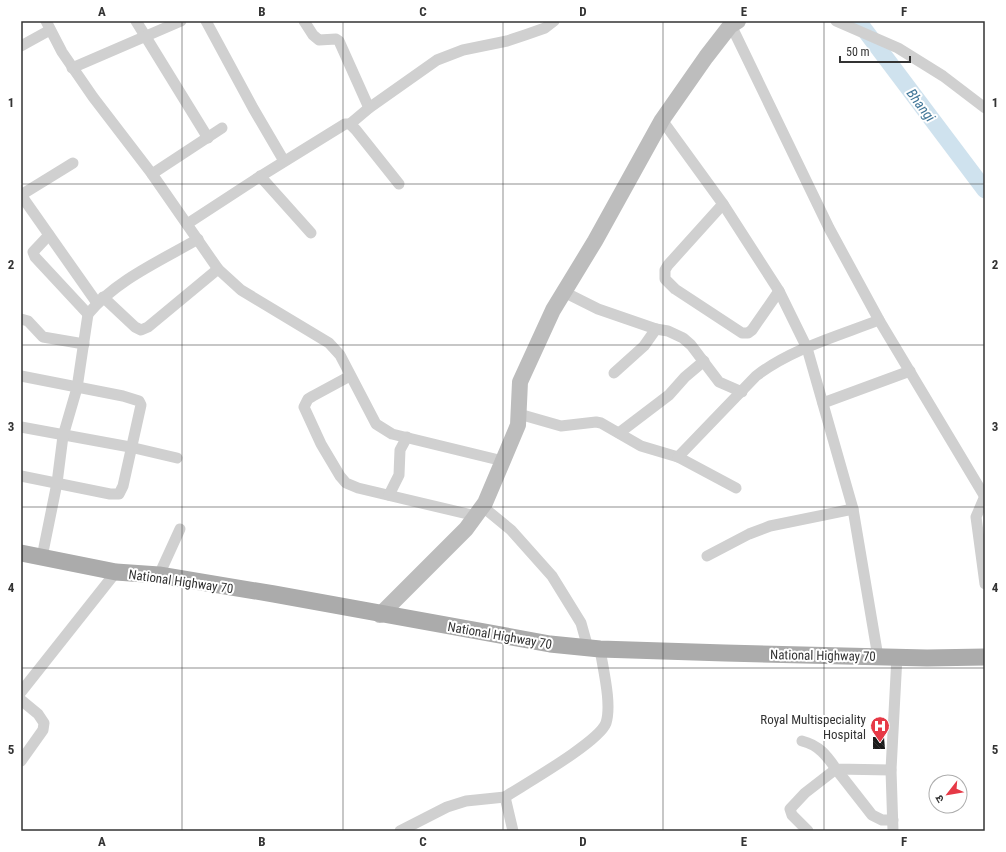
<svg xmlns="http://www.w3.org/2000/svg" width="1006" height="852" font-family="'Roboto Condensed','Noto Sans Devanagari',sans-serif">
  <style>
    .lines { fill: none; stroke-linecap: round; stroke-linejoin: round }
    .river { stroke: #cfe2ee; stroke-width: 17 }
    .building { fill: url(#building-back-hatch) }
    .minor { stroke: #d0d0d0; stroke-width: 11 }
    .secondary { stroke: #bdbdbd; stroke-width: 16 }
    .primary { stroke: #ababab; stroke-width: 17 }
    .grid { fill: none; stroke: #333; stroke-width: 1; stroke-opacity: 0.55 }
    .labels { text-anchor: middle; stroke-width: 4; stroke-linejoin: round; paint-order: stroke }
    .street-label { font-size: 13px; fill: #333; stroke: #fff }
    .poi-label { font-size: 13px; fill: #333; stroke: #fff; text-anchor: end }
    .water-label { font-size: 14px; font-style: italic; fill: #3f7597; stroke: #fff }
    .neatline { fill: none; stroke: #333; stroke-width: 1.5 }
    .grid-label { font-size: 13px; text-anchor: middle; font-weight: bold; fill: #333 }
  </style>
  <defs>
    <pattern id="building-back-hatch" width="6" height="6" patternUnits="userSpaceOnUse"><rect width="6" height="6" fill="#1a1a1a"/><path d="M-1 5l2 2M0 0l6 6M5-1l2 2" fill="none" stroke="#333"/></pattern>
  </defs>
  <rect width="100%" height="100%" fill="#fff"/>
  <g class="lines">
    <!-- river -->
    <path class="river" d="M858,21L985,190"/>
  </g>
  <!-- building -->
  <path class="building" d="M873,737H884L885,749H873Z"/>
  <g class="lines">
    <!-- minor -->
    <g class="minor">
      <path d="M46,21L62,52L93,97L152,174L218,269L241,290L329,343L340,355L376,424L392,434L503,461"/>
      <path d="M136,21L208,138"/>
      <path d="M206,21L253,108L284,161"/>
      <path d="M304,21L313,35L319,40L336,39L339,41L369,108"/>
      <path d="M729,21L829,228L879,320L985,497"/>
      <path d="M836,21L898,48L943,76L985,108"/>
      <path d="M21,46L50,30"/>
      <path d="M72,68L181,21"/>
      <path d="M662,120L723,204L779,291L807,348L853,509L878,657"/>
      <path d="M350,124L369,108L437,60L463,50L507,41L525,35L545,28L554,21"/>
      <path d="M152,174L222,128"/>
      <path d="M260,176L311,233"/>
      <path d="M21,195L97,303"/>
      <path d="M21,195L73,163"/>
      <path d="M723,204L668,265L665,270V279L675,289L742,333H748L752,330L779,291"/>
      <path d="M187,224L256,179L345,124H350L356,130L399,184"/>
      <path d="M49,235L33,252L35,257L88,314C116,280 160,261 198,239"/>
      <path d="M564,292L598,309L656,329L644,346L614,373"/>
      <path d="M103,297L135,327L141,330L148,327L218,269"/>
      <path d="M21,319L28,321L43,337L84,344"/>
      <path d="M656,329L668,331L683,338L691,345L719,382L742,392"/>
      <path d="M21,376L123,396L139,401L141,405L123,486L119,494H110L21,476"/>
      <path d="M350,376L313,396L308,399L304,407L321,444L340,476L346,483L358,488L476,516"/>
      <path d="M823,403L910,371"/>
      <path d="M519,414L561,426L596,422L601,423L641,446L678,457L736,488"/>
      <path d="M21,427L130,447L177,458"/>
      <path d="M619,433L669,395L685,377L704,361"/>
      <path d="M678,457L756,376C791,349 838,336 879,320"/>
      <path d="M389,495L399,475L400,450L407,437"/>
      <path d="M985,496L976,517L985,584"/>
      <path d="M483,507L511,530L552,576L581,623L588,648"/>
      <path d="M707,556L749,534L770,526L853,509"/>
      <path d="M42,557L57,483L63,436L77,388L88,314"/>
      <path d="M159,575L180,529"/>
      <path d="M21,692L116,572"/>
      <path d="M21,700L38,714L44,723L43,730L21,761"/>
      <path d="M802,741C819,745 827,756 836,769L891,770"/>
      <path d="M505,797C525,784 599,742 606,723C612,704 603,669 600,649"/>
      <path d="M400,831L447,807L466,801L505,797L513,831"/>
      <path d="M808,831L792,815L790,809L805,793L836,769L872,815L882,820H893"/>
      <path d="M893,831L891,770L897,656"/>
    </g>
    <!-- secondary -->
    <path class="secondary" d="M380,615L466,529L485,503L518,425L520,382L553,310L595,241L662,120L706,57L730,26L738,21"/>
    <!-- primary -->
    <path class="primary" d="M21,553L116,572L159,575L274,594L550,644L600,649L725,653L927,658L985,657"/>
  </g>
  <!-- grid -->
  <path class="grid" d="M182,21V831M343,21V831M503,21V831M663,21V831M824,21V831M21,184H985M21,345H985M21,507H985M21,668H985"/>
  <!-- icons -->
  <defs>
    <symbol id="hospital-pin" viewBox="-11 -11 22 30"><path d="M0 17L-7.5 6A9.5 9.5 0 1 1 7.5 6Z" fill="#e63946" stroke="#fff"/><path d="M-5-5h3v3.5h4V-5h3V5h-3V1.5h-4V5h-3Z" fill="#fff"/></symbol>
  </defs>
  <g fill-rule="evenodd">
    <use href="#hospital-pin" x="869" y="715" width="22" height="30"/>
  </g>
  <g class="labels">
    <!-- street labels -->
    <g class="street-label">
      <text transform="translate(181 581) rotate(8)" y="5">National Highway 70</text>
      <text transform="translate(500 635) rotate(10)" y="5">National Highway 70</text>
      <text transform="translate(823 655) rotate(1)" y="5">National Highway 70</text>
    </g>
    <!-- poi labels -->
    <g class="poi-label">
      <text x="866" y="724">Royal Multispeciality<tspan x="866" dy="15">Hospital</tspan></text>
    </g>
    <!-- water labels -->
    <g class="water-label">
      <text transform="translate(921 105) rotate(53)" y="5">Bhangi</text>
    </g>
  </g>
  <!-- border -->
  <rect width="1006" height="852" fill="none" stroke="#ffffff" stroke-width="44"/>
  <!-- north arrow -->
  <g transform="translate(948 794) rotate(239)"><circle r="19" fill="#ffffff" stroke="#adadad"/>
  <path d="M0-3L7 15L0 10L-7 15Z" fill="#e63946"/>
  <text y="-6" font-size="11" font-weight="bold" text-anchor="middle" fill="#333333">उ</text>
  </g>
  <!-- scale -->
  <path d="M840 56v6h70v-6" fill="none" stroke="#333333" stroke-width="2"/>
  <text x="846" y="56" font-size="12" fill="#333333" stroke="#ffffff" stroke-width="3" paint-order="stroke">50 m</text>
  <rect x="22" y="22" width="962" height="808" class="neatline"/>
  <g class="grid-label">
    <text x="102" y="16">A</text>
    <text x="262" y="16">B</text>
    <text x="423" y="16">C</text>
    <text x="583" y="16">D</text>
    <text x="744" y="16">E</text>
    <text x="904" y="16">F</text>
    <text x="11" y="107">1</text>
    <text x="995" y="107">1</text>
    <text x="11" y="269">2</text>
    <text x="995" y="269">2</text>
    <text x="11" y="431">3</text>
    <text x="995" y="431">3</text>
    <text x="11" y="592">4</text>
    <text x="995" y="592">4</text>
    <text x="11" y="754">5</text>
    <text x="995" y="754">5</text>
    <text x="102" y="846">A</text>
    <text x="262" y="846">B</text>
    <text x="423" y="846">C</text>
    <text x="583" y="846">D</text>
    <text x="744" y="846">E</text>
    <text x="904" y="846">F</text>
  </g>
</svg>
